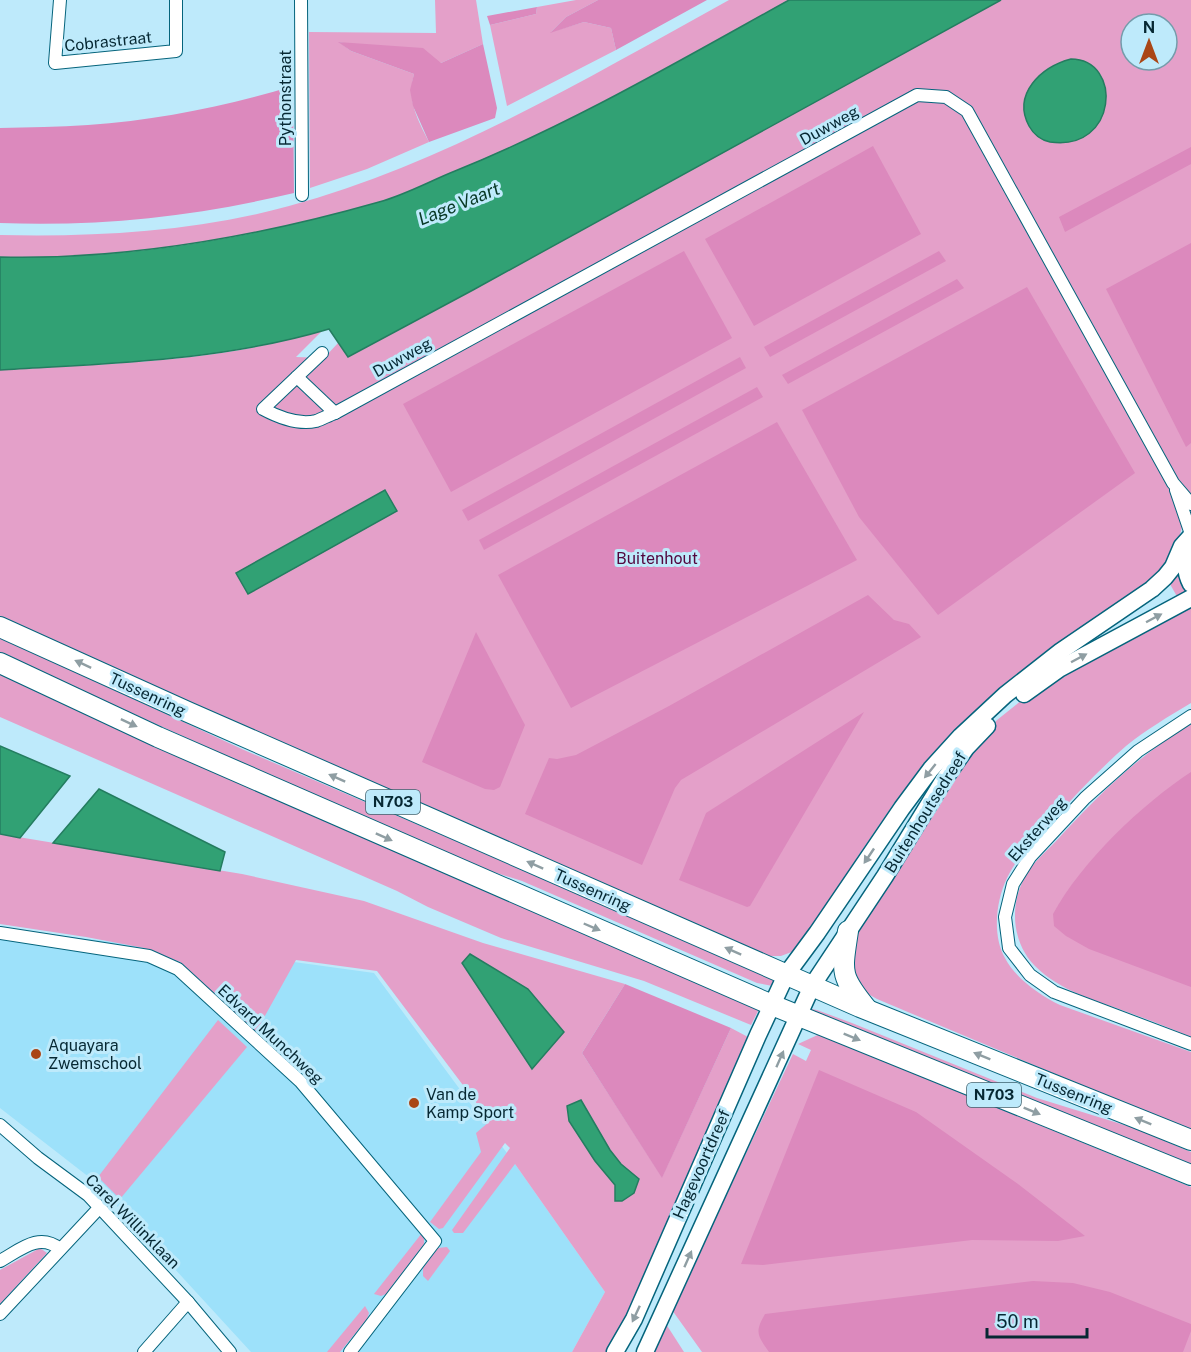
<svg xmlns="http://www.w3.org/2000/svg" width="1191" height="1352" font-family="'Public Sans',sans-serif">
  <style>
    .built { fill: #9de1fa }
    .green { fill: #e4a0c9; fill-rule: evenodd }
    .forest { fill: #dc89bd }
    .water { fill: #31a174; stroke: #247d60; stroke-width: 1.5 }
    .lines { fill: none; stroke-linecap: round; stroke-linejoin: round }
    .minor-casing { stroke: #05647c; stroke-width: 14 }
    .secondary-casing { stroke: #05647c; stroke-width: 19 }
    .trunk-casing { stroke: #05647c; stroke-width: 22 }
    .minor { stroke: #fff; stroke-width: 12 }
    .secondary { stroke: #fff; stroke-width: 16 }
    .trunk { stroke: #fff; stroke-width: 20 }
    .oneway { fill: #8f9ea3 }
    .poi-dot { fill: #aa4616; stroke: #beeafb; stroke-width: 2 }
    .labels { text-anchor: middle; stroke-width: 6; stroke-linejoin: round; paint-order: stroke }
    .shield { fill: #beeafb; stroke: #3d626f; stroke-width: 1.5 }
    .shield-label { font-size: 15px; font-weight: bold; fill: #062833 }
    .street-label { font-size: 16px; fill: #062833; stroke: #beeafb }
    .park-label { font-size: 16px; fill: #52063e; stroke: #beeafb }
    .poi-label { font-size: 16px; fill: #062833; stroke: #beeafb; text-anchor: start }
    .water-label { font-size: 18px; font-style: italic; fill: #083825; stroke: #beeafb }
  </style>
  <rect width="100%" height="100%" fill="#beeafb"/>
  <!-- built -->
  <path class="built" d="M0,928L161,948L228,953L374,973L515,1164L605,1292L572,1352H251L94,1181L0,1108Z"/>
  <!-- green -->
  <g class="green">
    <path d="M435,0H476L483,44L441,63L339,42L351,51L414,74C407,101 417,118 429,142L367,169L310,188L309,32L436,33Z"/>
    <path d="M576,0H598L566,17L551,32L584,22L611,28L616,50L507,106L490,25L536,14L537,7Z"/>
    <path d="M729,0H789C679,60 571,124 455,171C430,181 405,195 379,202C256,237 128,260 0,257V235C97,237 195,232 289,206C446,163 587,78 729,0Z"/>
    <path d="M1001,0H1191V518L1183,524L1176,548L1191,592V703C1169,716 1146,730 1126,746C1100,769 1075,795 1052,821C1036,839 1018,855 1007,878C996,901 992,935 1005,958C1016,979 1040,995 1060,1005L1191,1052V1136L1118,1105L1086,1087L877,999L861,990L851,978L854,934L939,807L968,754L997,720L1027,696L1183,607L1162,570L920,772L895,802L858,856L822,915L794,951L781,956H769L295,750L184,699L0,618V370C108,363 219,363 323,330L296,357L324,358L338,343L348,356L473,290ZM1131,24H1167V60H1131Z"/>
    <path d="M0,637L244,750L768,975L774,978L775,984L773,986L757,983L522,881L465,863L0,654Z"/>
    <path d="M0,673L505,899L759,1009L751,1025L644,981L501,938L428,907L397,891L0,717Z"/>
    <path d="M1191,724V1037C1170,1028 1149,1020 1127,1012C1095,1000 1060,991 1035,966C1012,943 1009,905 1025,877C1032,863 1047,851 1058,839C1098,795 1140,754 1191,724Z"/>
    <path d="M0,834L242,874L364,901L483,943L625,984L582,1053L662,1177L731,1028L748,1037L611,1352H572L605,1292L515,1164L463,1233H454L452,1230L510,1148L505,1143L443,1228L439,1229L430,1222L481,1152L476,1133L490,1121L377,971L296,960L256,1032L180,962L144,948L86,937L0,924Z"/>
    <path d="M806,1008L817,1010L852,1023L1037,1098L1134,1128L1191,1152V1169Z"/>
    <path d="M218,1020L247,1047L120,1199L98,1177Z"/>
    <path d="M822,1033L830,1039L1191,1187V1352H702L672,1310L793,1054L806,1061L811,1050L798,1044Z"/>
    <path d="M422,1233L424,1238V1244L386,1294L381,1296L374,1294Z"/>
    <path d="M447,1247L450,1251L428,1281L423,1276V1268L438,1248Z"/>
    <path d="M40,1248L47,1253L0,1304V1270Z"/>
    <path d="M365,1306L369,1313L367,1319L340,1352H327Z"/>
    <path d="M666,1324L684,1352H650Z"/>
  </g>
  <!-- forest -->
  <g class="forest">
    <path d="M598,0H707L616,50L611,28L584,22L550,33L566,17Z"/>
    <path d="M537,7L536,14L490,25L487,16Z"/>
    <path d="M338,42L423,48L441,63L483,44L497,108L495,118L429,142L413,106L410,90L414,74L351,51Z"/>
    <path d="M293,86L294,193C197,216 100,227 0,223V128C29,127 59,127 88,125C158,120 226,106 293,86Z"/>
    <path d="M873,146L921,234L754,326L705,239Z"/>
    <path d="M1191,147V164L1065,232L1059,217Z"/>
    <path d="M1191,243V443L1186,447L1106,289Z"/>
    <path d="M684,251L732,338L451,492L403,404Z"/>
    <path d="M939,251L946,261L770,357L764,347Z"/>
    <path d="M957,279L964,288L788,384L782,375Z"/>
    <path d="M1027,287L1135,473L938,615L859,517L802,410Z"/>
    <path d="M740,357L746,368L468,521L462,510Z"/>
    <path d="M757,387L763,397L484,550L479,540Z"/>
    <path d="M777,422L857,560L571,708L498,575Z"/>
    <path d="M868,595L894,620L909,624L921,637L681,780L675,788L642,865L525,814L549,758L557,759L576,755L669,706Z"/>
    <path d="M476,632L525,725L500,787L494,790L485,789L422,762Z"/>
    <path d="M864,712L750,906L747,907L679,880L706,813Z"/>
    <path d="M1191,772V987L1089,949L1066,936L1054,926L1053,914C1081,862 1142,804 1191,772Z"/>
    <path d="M625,984L731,1028L662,1178L582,1053Z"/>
    <path d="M819,1070L916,1112L1018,1184L1085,1236L1058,1241L972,1240L763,1265L741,1264Z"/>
    <path d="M1033,1281L1073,1283L1110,1292L1191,1324V1331L1183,1352H769C758,1336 754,1333 765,1314Z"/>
  </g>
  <!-- water -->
  <g class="water">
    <path d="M789,0H1001L473,290L348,357L329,329C222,361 111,363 0,370V257C128,260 256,237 379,202C405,195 430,181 455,171C571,124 679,61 789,0Z"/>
    <path d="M1071,59C1123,59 1118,152 1050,142C1040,140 1034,135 1029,126C1012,94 1041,67 1071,59Z"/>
    <path d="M385,490L397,511L248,594L236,573Z"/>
    <path d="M0,746L70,776L20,838L0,834Z"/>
    <path d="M99,789L225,852L220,871L53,843Z"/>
    <path d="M470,954L528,989L564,1032L532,1069L462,963Z"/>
    <path d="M581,1100L610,1150L621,1164L639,1179L634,1193L622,1201H615V1185L595,1161L569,1121L567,1106Z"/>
  </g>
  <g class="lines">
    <defs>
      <g id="minor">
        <path d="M60,0L55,63L176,51V0"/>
        <path d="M301,0L302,195"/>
        <path d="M322,353L263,409C278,417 299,425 316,421C322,419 329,415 335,413L917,95L946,97L967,111L1173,483L1191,504"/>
        <path d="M297,377L335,413"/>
        <path d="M1176,490L1191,534"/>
        <path d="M1191,716L1138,751L1085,798L1030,857L1013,884L1005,917L1009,948L1030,975L1054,992L1191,1044"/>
        <path d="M0,933L149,956L178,969L300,1081L435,1241L350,1352"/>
        <path d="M0,1125L38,1158L88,1195L188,1302L230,1352"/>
        <path d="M0,1261C20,1250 39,1232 60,1249"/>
        <path d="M0,1314L100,1207"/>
        <path d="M144,1352L188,1302"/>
      </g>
      <g id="secondary">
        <path d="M1191,550C1184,561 1185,572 1191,584"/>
        <path d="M1024,694L1059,669L1191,598"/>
        <path d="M615,1352L634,1319L758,1035L786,975L817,933L902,808L931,769L961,736L1005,695L1061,651L1152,589L1165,577L1173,567L1182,546L1191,536"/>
        <path d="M645,1352L812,986L885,876L945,778L966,748L987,726"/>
      </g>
      <g id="trunk">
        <path d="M0,627L188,712L860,1007L1191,1140"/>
        <path d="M0,663L158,737L772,1005L1191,1175"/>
        <path d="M848,931C842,972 839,975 867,1009"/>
      </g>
    </defs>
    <!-- minor casing -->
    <use href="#minor" class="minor-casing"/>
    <!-- secondary casing -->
    <use href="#secondary" class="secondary-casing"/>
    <!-- trunk casing -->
    <use href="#trunk" class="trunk-casing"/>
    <!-- minor -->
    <use href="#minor" class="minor"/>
    <!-- secondary -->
    <use href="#secondary" class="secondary"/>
    <!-- trunk -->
    <use href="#trunk" class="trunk"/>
  </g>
  <!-- one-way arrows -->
  <defs><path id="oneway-solid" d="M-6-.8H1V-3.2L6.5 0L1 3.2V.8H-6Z" transform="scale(1.5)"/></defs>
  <g class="oneway">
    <use href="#oneway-solid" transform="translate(1154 618) rotate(-28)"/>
    <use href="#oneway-solid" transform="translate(1079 658) rotate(-28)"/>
    <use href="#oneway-solid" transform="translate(83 664) rotate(-155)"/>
    <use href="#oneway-solid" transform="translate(129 723) rotate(25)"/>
    <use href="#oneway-solid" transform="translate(930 771) rotate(129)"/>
    <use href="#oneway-solid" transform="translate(337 778) rotate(-156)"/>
    <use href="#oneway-solid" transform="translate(384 837) rotate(24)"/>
    <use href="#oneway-solid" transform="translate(869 856) rotate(124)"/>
    <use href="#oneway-solid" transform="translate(535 865) rotate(-156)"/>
    <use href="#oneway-solid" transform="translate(592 927) rotate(23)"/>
    <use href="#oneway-solid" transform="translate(733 951) rotate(-156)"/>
    <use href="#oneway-solid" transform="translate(852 1037) rotate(22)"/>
    <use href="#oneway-solid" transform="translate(982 1056) rotate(-158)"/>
    <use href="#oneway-solid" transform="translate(780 1059) rotate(-66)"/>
    <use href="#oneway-solid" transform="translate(1032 1111) rotate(22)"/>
    <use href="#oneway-solid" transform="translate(1143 1121) rotate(-158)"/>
    <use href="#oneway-solid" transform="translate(688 1259) rotate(-66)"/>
    <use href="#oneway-solid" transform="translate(636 1314) rotate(115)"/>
  </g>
  <!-- markers -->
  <g class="poi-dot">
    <circle cx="36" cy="1054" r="6"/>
    <circle cx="414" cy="1103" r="6"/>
  </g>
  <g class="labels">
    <!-- shield labels -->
    <g class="shield">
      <rect x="366" y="790" width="54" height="24" rx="4.5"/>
      <rect x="967" y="1083" width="54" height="24" rx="4.5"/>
    </g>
    <g class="shield-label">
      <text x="393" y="807">N703</text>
      <text x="994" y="1100">N703</text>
    </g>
    <!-- street labels -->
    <g class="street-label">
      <text transform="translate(108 41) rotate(-6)" y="6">Cobrastraat</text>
      <text transform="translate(285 98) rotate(-90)" y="6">Pythonstraat</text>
      <text transform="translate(829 125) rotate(-29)" y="6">Duwweg</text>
      <text transform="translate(402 357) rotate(-29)" y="6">Duwweg</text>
      <text transform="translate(148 694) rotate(25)" y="6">Tussenring</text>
      <text transform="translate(925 812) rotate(-58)" y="6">Buitenhoutsedreef</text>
      <text transform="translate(1037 829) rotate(-49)" y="6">Eksterweg</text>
      <text transform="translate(593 890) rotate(24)" y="6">Tussenring</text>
      <text transform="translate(271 1034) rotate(43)" y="6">Edvard Munchweg</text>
      <text transform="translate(1074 1093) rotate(22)" y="6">Tussenring</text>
      <text transform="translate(701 1164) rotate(-66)" y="6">Hagevoortdreef</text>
      <text transform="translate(133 1221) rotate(45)" y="6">Carel Willinklaan</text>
    </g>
    <!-- park labels -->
    <g class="park-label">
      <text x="657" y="564">Buitenhout</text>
    </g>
    <!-- poi labels -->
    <g class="poi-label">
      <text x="48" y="1051">Aquayara<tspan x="48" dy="18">Zwemschool</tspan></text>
      <text x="426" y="1100">Van de<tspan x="426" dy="18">Kamp Sport</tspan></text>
    </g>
    <!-- water labels -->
    <g class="water-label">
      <text transform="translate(459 204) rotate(-22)" y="6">Lage Vaart</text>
    </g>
  </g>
  <!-- north arrow -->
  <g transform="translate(1149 42)"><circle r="28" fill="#beeafb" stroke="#749cab" stroke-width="1.5"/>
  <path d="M0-4.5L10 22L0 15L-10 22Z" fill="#aa4616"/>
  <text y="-9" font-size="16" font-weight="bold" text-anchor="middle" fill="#062833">N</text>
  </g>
  <!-- scale -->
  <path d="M987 1328v9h100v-9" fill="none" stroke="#062833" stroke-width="3"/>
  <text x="996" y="1328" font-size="18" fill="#062833" stroke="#beeafb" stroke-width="4.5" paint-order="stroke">50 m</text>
</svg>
